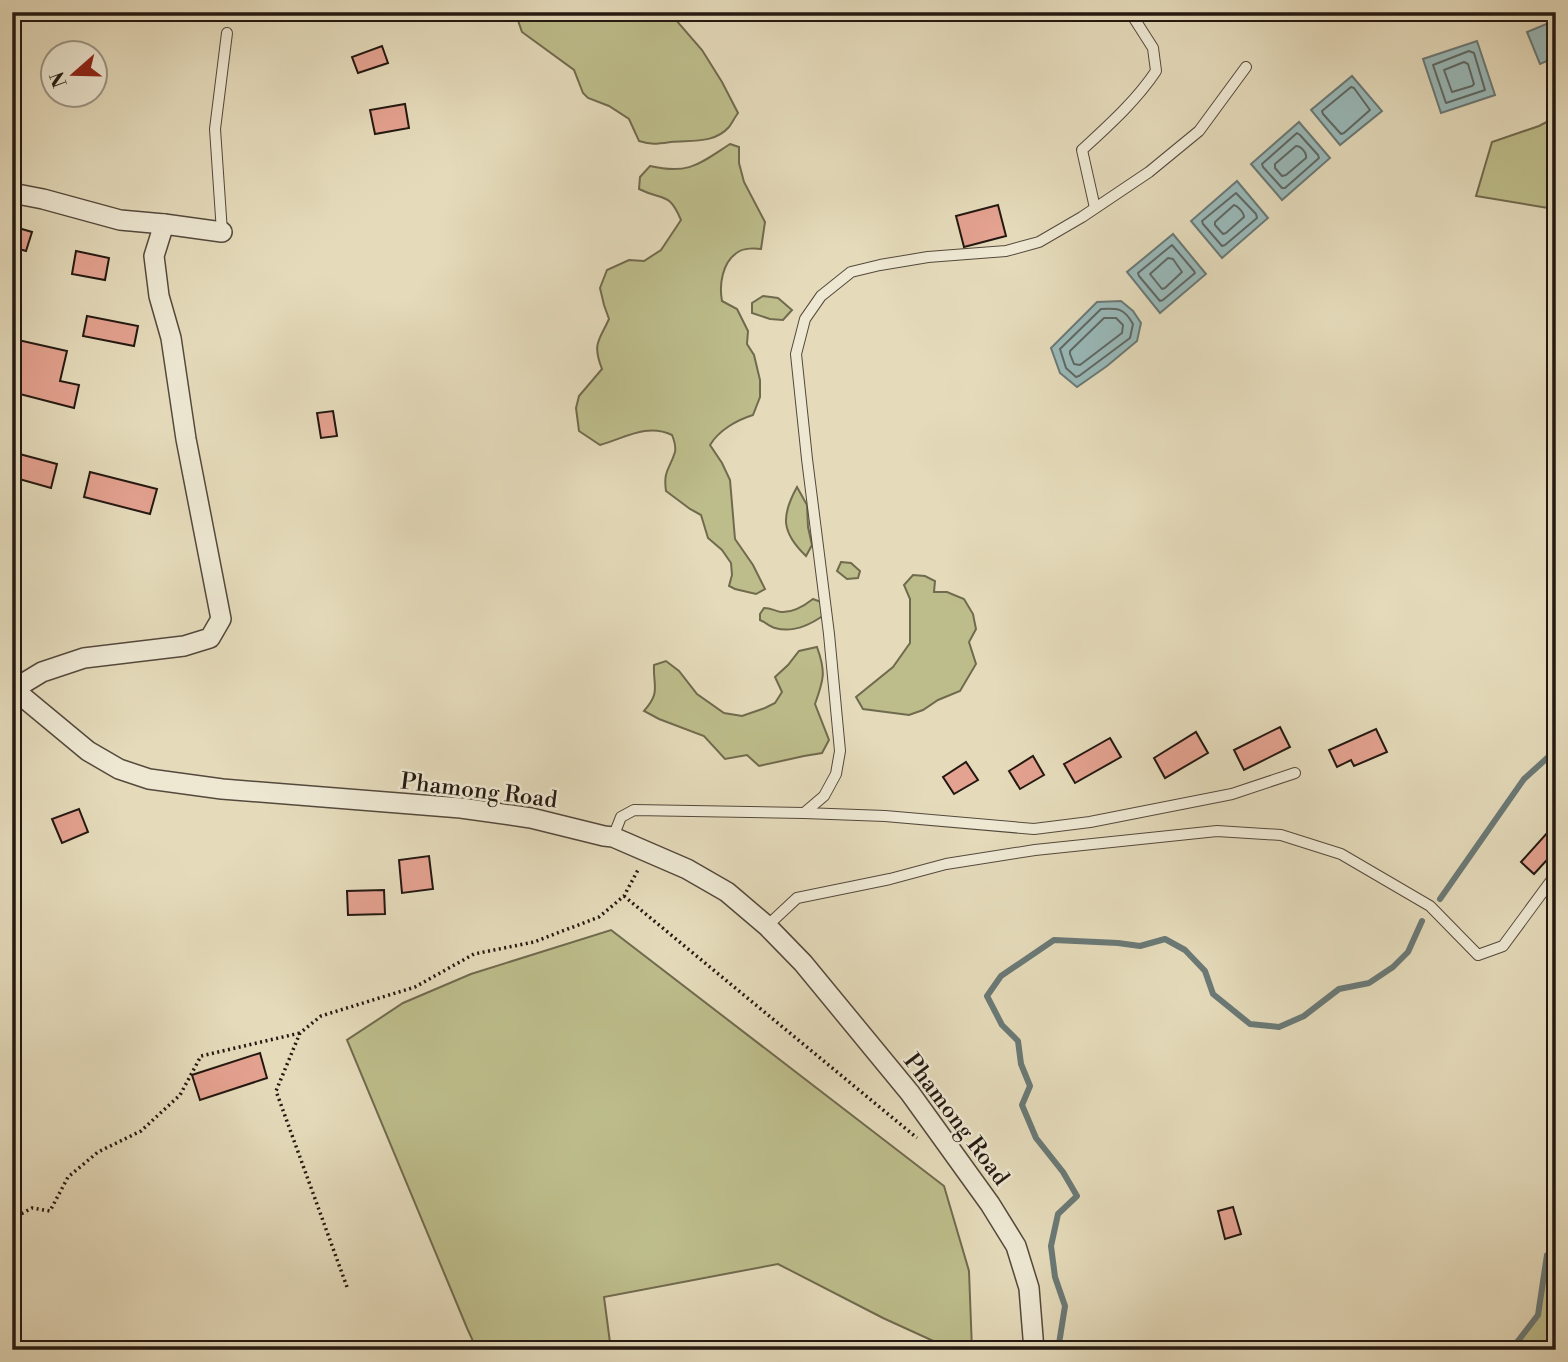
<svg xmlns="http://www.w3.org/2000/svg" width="1568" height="1362" font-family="'Libre Bodoni',serif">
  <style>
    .green { fill: #bdbd8b; stroke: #706a4e; stroke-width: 2 }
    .water { fill: #99b9b9; stroke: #6a7976; stroke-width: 2 }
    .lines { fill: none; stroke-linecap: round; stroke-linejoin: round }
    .shore { stroke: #5e6865; stroke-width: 2 }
    .stream { stroke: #6a7976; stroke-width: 6 }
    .building { fill: #e4a290; stroke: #231811; stroke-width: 2 }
    .lane-casing { stroke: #54493c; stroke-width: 12 }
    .street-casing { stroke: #54493c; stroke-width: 22 }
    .path { stroke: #231811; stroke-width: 3.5; stroke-dasharray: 2 3.5; stroke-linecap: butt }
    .lane { stroke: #eee8d3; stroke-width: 10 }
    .street { stroke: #eee8d3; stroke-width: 19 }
    .labels { text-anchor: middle; stroke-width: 5; stroke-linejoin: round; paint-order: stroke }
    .street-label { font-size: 23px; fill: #231811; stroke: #eee8d3 }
  </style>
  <rect width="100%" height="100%" fill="#e5dbbb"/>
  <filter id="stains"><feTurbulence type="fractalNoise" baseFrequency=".00286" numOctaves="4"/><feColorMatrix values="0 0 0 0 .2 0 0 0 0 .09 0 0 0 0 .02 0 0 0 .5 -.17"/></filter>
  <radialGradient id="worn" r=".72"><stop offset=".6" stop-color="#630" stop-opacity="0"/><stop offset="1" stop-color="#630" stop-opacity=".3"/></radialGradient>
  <!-- green -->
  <g class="green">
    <path d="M515,12H676L675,19L702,50L722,82L738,113C735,117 732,123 729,127C714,144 691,140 671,142C657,144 652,145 639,141L629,119L609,106L588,98L583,93L574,70L522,32Z"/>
    <path d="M1556,117V207L1548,208L1476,196L1492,142L1539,126Z"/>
    <path d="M730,144L739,147V163L744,182L765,222L761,249C755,248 744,248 738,252C722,262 719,285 722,301L737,309L748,331L747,344L754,355L760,380V397L753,415C737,420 719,430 710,445L722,463L730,480L735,539L753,565L765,589L756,594L735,589L729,586L732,575L731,563L722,550L708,538L701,515L690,509L666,491C663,470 670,469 675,452C676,447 674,440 672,435C647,423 625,438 600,445L579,431L576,408L579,396L602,369C592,343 599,341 609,319L604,305L600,288L607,270L629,260L644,261L661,250L681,220C669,191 663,201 639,189L640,177L650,166C689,175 699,164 730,144Z"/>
    <path d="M763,296L778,298L792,310L783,320L770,319L752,313V303Z"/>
    <path d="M797,487L807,505L808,527L812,545L806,556C781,532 781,516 797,487Z"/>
    <path d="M841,562L851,563L860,571L858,578L847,579L837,571Z"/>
    <path d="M913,575L925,576L935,581L934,592H947L964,599L973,614L976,629L969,642L976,664L960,691L938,700L923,710L909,715L863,709L856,697L893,667L910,643V599L904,585Z"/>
    <path d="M813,599L821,602L824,615C810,625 792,633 775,628C770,627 765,622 760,620V614L764,608C771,608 775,611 781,612C793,613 804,606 813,599Z"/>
    <path d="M817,647C826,672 824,679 815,704L829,740L822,753L804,756L759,766L747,755L725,759L704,736L659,719L644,711C661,692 653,687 654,665L666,661L679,671L697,694L724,713L742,716L765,708L775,703L782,692L775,677L788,665L799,651Z"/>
    <path d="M611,930L944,1186L969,1271L972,1350H953L883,1318L778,1264L604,1297L611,1350H477L467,1328L347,1040L403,1003L471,974Z"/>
    <path d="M1556,1248V1350H1524L1517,1343L1538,1315L1547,1255Z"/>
  </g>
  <!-- water -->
  <g class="water">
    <path d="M1556,20V57L1540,64L1527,32Z"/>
    <path d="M1477,41L1495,95L1441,113L1423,59Z"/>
    <path d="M1352,76L1382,111L1340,145L1311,110Z"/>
    <path d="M1299,122L1330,158L1282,200L1251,164Z"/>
    <path d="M1237,181L1268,218L1222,258L1191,221Z"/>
    <path d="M1173,234L1206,274L1160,313L1127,272Z"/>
    <path d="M1121,301L1133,311L1141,323L1137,341L1107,366L1077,387L1060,373L1051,348L1097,302Z"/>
  </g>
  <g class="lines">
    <!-- shore -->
    <g class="shore">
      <path d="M1469,51L1474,53L1485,90L1446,103L1433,65Z"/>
      <path d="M1464,62L1468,64L1474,84L1472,86L1452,92L1444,70Z"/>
      <path d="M1351,87L1354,88L1370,110L1344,133L1341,134L1323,114L1322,111Z"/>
      <path d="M1297,133L1300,135L1318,155L1319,158L1285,188H1282L1263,167L1262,164Z"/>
      <path d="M1296,146C1301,146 1307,153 1306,158L1286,175L1282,176L1275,168V164Z"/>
      <path d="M1236,193L1256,214L1257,218L1225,245L1222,246L1203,224L1202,221Z"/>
      <path d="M1234,205C1238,206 1244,213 1244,217L1226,233L1223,234L1215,225V222Z"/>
      <path d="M1172,245L1194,271L1195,273L1163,300L1160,301L1139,276L1138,273Z"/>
      <path d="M1168,258L1173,259L1182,272L1165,288L1162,289L1150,274Z"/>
      <path d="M1101,309C1118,308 1124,308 1133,324L1130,338L1079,376L1076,377L1066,368L1060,349Z"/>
      <path d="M1116,318L1123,325L1122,333L1080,365L1074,364L1070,354V351L1104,318Z"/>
    </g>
    <!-- stream -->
    <g class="stream">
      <path d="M1440,899L1524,779L1556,750"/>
      <path d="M1058,1350L1065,1306L1055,1277L1051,1246L1058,1214L1077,1196L1063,1172L1036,1138L1022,1105L1030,1086L1021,1064L1018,1041L1002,1025L987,996L1001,976L1054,940L1118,943L1140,946L1165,939L1185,950L1205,971L1213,994L1250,1024L1279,1027L1304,1016L1339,989L1369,983L1393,967L1408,952L1422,921"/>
      <path d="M1511,1350L1538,1315L1547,1255L1556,1248"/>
    </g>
  </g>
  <!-- building -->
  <g class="building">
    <path d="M382,46L388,63L358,73L352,57Z"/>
    <path d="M405,104L409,128L375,134L370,110Z"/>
    <path d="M998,205L1006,236L964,247L956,216Z"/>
    <path d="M15,227L32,232L26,251L12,247V236Z"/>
    <path d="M76,251L109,258L105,280L72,274Z"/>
    <path d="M87,316L138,326L134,346L83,336Z"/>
    <path d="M18,340L67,351L60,381L79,385L74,408L12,392V381L18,357L15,356Z"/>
    <path d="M333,411L337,436L321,438L317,413Z"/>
    <path d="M12,452L57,464L51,488L12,477Z"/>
    <path d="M90,472L157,489L150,514L84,497Z"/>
    <path d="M1280,727L1290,747L1244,770L1234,750Z"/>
    <path d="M1376,729L1387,752L1354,766L1351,760L1337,767L1329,750Z"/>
    <path d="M1196,732L1208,753L1165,778L1154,758Z"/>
    <path d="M1110,738L1121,757L1075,783L1064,764Z"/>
    <path d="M1033,756L1044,775L1020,789L1009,771Z"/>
    <path d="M966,762L978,780L954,794L943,777Z"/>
    <path d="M79,809L88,832L62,843L52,819Z"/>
    <path d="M1556,823V850L1534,874L1521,862Z"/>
    <path d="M429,856L433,889L402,893L399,860Z"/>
    <path d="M384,890L385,914L348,915L347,891Z"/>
    <path d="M260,1053L267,1078L200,1100L192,1075Z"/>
    <path d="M1233,1207L1241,1234L1225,1239L1218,1211Z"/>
  </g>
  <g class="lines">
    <defs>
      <g id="lane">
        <path d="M1095,208L1082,150C1109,125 1136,101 1156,71L1153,48L1130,12"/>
        <path d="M222,232L215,129L227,33"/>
        <path d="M804,813L824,796L836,774L840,751L829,634L807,459L796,354L805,319L821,296L851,272L880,265L928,257L1006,251L1039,242L1082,217L1149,172L1199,131L1246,67"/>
        <path d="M613,837L621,817L634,810L804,813L885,816L1034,829L1090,822L1232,794L1295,773"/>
        <path d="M767,926L797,898L890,879L946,864L1035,850L1217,831L1281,835L1341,854L1430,906L1478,955L1503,946L1556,874"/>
      </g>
      <g id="street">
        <path d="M12,193L43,199L120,220L164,224L222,232"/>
        <path d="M12,688L88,751L119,769L149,779L222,789L461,808L531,818L604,836L613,837L687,869L727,892L767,926L803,963L910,1093L990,1204L1016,1246L1029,1288L1034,1350"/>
        <path d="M14,689L42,672L84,658L184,646L210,638L221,619L186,439L171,338L159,296L154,256L164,224"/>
      </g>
    </defs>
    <!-- lane casing -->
    <use href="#lane" class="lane-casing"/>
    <!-- street casing -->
    <use href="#street" class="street-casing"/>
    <!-- path -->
    <g class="path">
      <path d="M624,896L917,1138"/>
      <path d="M12,1219L32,1208L50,1211L68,1177L98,1152L141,1131L180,1095L201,1056L300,1033"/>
      <path d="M347,1287L276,1091L300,1033L321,1016L415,987L474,954L534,942L599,917L624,896L639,868"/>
      <path d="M12,1303L20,1350"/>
    </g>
    <!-- lane -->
    <use href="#lane" class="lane"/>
    <!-- street -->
    <use href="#street" class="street"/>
  </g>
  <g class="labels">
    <!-- street labels -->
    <g class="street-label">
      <text transform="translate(479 790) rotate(7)" y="8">Phamong Road</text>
      <text transform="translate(957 1119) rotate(53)" y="8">Phamong Road</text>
    </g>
  </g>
  <!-- margin -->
  <rect width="1568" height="1362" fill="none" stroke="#e5dbbb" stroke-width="42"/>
  <rect x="14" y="14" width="1540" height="1334" fill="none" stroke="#231811" stroke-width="3.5"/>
  <rect x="21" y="21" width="1526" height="1320" fill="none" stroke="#231811" stroke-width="2"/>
  <!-- north arrow -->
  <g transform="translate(74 74) rotate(250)"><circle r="33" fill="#eee8d3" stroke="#9d9585" stroke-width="2"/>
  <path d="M0-5L12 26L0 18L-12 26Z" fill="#8f2418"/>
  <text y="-10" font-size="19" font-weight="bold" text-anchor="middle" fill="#231811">N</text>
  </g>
  <rect width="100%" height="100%" filter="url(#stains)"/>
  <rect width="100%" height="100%" fill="url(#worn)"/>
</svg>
